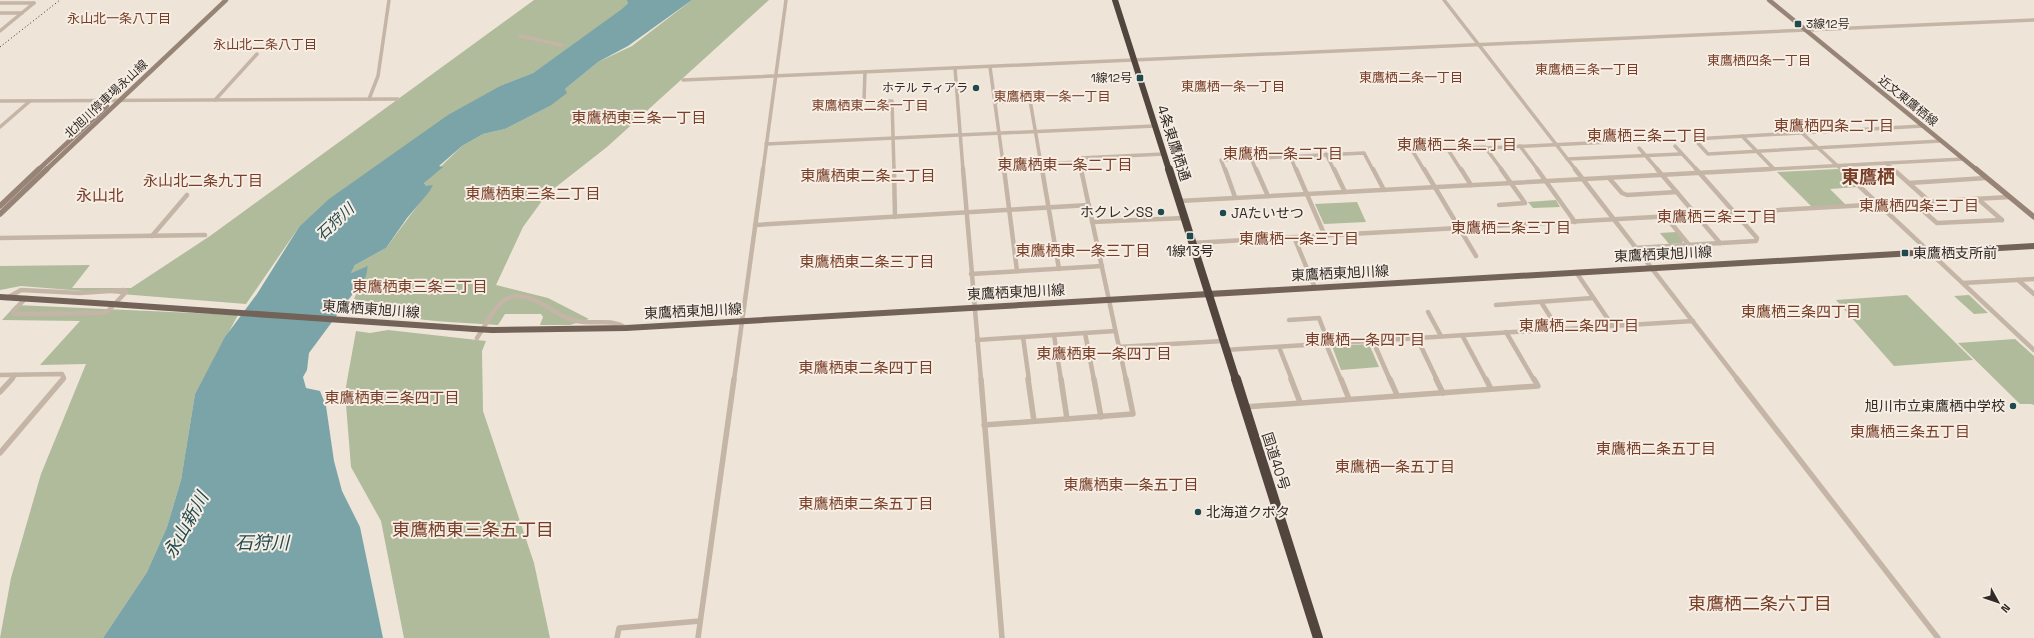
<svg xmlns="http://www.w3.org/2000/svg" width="2034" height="638" font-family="'Space Grotesk','Noto Sans JP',sans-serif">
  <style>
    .green { fill: #afbb9a }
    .water { fill: #7aa4a8 }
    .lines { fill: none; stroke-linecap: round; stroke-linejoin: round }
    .street-far2 { stroke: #c4b5a6; stroke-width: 3.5 }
    .street-far1 { stroke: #c4b5a6; stroke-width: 4.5 }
    .street { stroke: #c4b5a6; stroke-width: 5.5 }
    .secondary-far1 { stroke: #978477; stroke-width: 4.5 }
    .secondary { stroke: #978477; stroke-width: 5.5 }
    .primary { stroke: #726258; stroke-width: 6 }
    .highway-far2 { stroke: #51453e; stroke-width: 6 }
    .highway-far1 { stroke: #51453e; stroke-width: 8 }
    .highway { stroke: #51453e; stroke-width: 10 }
    .rail { stroke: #312a26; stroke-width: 1; stroke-dasharray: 1 2.5; stroke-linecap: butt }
    .primary-bridge { stroke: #726258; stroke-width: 6 }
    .poi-dot { fill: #20494e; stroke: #f6eee4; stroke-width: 1.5 }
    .labels { text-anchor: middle; stroke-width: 4; stroke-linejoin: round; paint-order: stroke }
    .far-poi-label { font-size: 12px; fill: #312a26; stroke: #f6eee4; text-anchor: end }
    .far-street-label { font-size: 12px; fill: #312a26; stroke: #f6eee4 }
    .far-neighbourhood-label { font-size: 13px; fill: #783e27; stroke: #f6eee4 }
    .street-label { font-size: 14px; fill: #312a26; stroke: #f6eee4 }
    .poi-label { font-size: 14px; fill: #312a26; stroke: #f6eee4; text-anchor: start }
    .neighbourhood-label { font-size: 15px; fill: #783e27; stroke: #f6eee4 }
    .water-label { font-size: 15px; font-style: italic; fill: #20494e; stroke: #f6eee4 }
    .quarter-label { font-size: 16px; fill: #783e27; stroke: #f6eee4 }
    .district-label { font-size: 18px; font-weight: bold; fill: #783e27; stroke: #f6eee4 }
    .near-water-label { font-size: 18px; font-style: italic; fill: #20494e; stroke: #f6eee4 }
    .near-neighbourhood-label { font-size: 18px; fill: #783e27; stroke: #f6eee4 }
  </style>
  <rect width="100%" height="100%" fill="#eee4d8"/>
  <!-- green -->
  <g class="green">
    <path d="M534,0H630L623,9L533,73L502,85L299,227L246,304L21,286L0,290V266L90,265L72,288H131L210,236Z"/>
    <path d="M692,0H769L607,147L547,194L523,227L496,285L548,298L589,319L570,325H540L543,317L541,314H505L498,325C465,323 432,322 399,316C382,313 367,309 350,308L368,267L351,273L355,265L386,248L432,186H426L424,183L462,146L483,134L505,129L550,106L565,89L598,62L632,46Z"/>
    <path d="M1838,169L1857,187L1830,189L1846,205L1812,207L1777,172Z"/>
    <path d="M1556,200L1560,207L1533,208L1528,202Z"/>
    <path d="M1357,202L1366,222L1324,224L1315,204Z"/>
    <path d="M1676,232L1683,241L1682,243L1669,244L1660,233Z"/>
    <path d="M1907,295L1973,360L1894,366L1836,300Z"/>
    <path d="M1969,295L1988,313L1974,314L1954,296Z"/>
    <path d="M16,305L238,315L195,394L181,480L167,527L147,572L103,638H0L11,578L41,474L86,364L40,365L80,321L2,320Z"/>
    <path d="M388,330L486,341L482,351L483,411L534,563L550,638H404L381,521L351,467L345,392L356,331L370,333Z"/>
    <path d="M2015,339L2034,356V405L2031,404H2020L1958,343Z"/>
    <path d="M1369,344L1379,367L1341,370L1332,346Z"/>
  </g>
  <!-- water -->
  <path class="water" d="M627,0H692L628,46L598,62L565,89L567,93L550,106L505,129L483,134L462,146L439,166L443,167L424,183L426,186L433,185L429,192L407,218L386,248L355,265L351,273L368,266L366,276L309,353L307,370L303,377L306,388L320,391L326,406L334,461L342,491L360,527L383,638H103L147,572L167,527L181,480L195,394L225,337L257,294L299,227L329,199L448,115L502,85L533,73L622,9L628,3Z"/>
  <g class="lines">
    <!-- street-far2 -->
    <g class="street-far2">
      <path d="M1444,0L1576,170"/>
      <path d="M0,3H34"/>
      <path d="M0,13H22"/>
      <path d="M0,31L34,3"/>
      <path d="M520,36L562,45"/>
      <path d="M990,67L1004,170"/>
      <path d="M955,68L963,170"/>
      <path d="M865,72L864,100L869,102L892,101L894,170"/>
      <path d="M683,80L2034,20"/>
      <path d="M369,99L378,76L389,0"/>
      <path d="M215,100L257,54"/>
      <path d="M0,101L398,99"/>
      <path d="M994,102L1030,100L1042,170"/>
      <path d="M1923,126L1694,139L1708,154L1941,141"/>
      <path d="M0,127L30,101"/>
      <path d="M1802,133L1842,170"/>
      <path d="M1742,136L1774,169"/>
      <path d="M766,144L1155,126"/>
      <path d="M1520,146L1538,170"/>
      <path d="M1675,146L1697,170"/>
      <path d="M1447,148L1461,170"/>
      <path d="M1486,148L1610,142"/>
      <path d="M1639,148L1658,170"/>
      <path d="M1326,154L1334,170"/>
      <path d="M1290,156L1296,170"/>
      <path d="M1251,158L1256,170"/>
      <path d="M1567,159L1681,154"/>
      <path d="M1886,163L1894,170"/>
      <path d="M1041,164L1080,162"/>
      <path d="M763,170L786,0"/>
      <path d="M1082,170L1079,158L1164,154"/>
      <path d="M1225,170L1221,160L1364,153L1373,170"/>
      <path d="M1424,170L1412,150L1485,147L1502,170"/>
      <path d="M1752,170L1963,159"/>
    </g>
    <!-- street-far1 -->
    <g class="street-far1">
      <path d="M894,169L895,217"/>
      <path d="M963,169L981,380"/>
      <path d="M1004,169L1017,271"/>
      <path d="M1042,169L1059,269"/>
      <path d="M1081,169L1126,380"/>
      <path d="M1225,169L1235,197"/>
      <path d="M1256,169L1268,196"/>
      <path d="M1296,169L1325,236"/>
      <path d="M1334,169L1345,192"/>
      <path d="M1373,169L1384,190"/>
      <path d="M1424,169L1476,256"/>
      <path d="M1461,169L1471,185"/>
      <path d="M1537,169L1575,222"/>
      <path d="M1575,169L1738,380"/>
      <path d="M1657,169L1720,243"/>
      <path d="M1841,169L2034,350"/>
      <path d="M1893,169L1930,202"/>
      <path d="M1609,178L1622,193L1627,195L1677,192"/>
      <path d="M1909,183L1986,178"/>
      <path d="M1978,199L2002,220"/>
      <path d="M1179,201L1771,169"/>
      <path d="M1914,203L1937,223L2002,220"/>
      <path d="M1499,205L1525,203L1501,169"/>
      <path d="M1666,217L1689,245"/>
      <path d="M1092,222L1184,218"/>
      <path d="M755,225L1089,205"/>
      <path d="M152,236L187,195"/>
      <path d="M1294,237L1315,288"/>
      <path d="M0,238L205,235"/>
      <path d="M1192,243L2010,197"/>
      <path d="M1635,248L1756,241L1757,238L1696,169"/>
      <path d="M1576,272L1612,325"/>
      <path d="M971,274L1102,266"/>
      <path d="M2018,280L2034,294"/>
      <path d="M1963,283L2034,279"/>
      <path d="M7,298L21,290L80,293L124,290L126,292L107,312L102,313L14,314L13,311L26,298"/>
      <path d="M1541,302L1558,329"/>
      <path d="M1496,305L1593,298"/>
      <path d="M1428,312L1441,336"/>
      <path d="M1289,320L1319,318L1329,344"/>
      <path d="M1506,332L1534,380"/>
      <path d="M1085,333L1094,380"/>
      <path d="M1054,335L1061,380"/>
      <path d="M1462,335L1486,380"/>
      <path d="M1023,337L1029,380"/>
      <path d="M477,338C498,306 504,281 546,306C556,312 565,319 577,321C594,325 609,318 625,327"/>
      <path d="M1417,338L1437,380"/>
      <path d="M977,340L1115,331"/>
      <path d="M1373,341L1390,380"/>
      <path d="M1326,344L1341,380"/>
      <path d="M1118,347L1223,341"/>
      <path d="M1279,347L1292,380"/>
      <path d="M1225,350L1693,321"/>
      <path d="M0,375L62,374L64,378L62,380"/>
      <path d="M11,380L15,375"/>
      <path d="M734,380L763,169"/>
    </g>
    <!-- street -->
    <g class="street">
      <path d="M981,379L1002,638"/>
      <path d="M1028,379L1034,421"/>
      <path d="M1061,379L1067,419"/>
      <path d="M1094,379L1101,417"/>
      <path d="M1291,379L1300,402"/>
      <path d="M1341,379L1349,399"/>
      <path d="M1390,379L1397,395"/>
      <path d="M1436,379L1443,393"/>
      <path d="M1486,379L1491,389"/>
      <path d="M1737,379L1938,638"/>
      <path d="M0,392L12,379"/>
      <path d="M1244,407L1538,386L1534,379"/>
      <path d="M984,425L1133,414L1126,379"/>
      <path d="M0,453L63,379"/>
      <path d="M617,638L619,628L700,621"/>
      <path d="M698,638L734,379"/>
    </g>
    <!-- secondary-far1 -->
    <g class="secondary-far1">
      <path d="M1769,0L1977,170"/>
      <path d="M38,170L107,106"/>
      <path d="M46,170L226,0"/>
    </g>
    <!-- secondary -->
    <g class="secondary">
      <path d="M1976,169L2034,217"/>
      <path d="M0,206L39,169"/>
      <path d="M0,214L47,169"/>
    </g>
    <!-- primary -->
    <g class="primary">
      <path d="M0,297L111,304"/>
      <path d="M125,305L474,329"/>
      <path d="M492,330L626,328L2034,246"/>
    </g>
    <!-- highway-far2 -->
    <path class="highway-far2" d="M1115,0L1169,170"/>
    <!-- highway-far1 -->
    <path class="highway-far1" d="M1169,169L1236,380"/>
    <!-- highway -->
    <path class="highway" d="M1236,379L1318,638"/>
    <!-- rail -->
    <path class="rail" d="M0,47L60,0"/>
    <!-- primary-bridge -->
    <g class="primary-bridge">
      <path d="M111,304L125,305"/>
      <path d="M474,329L492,330"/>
    </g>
  </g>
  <!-- markers -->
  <g class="poi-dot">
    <rect x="1794" y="20" width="8" height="8" rx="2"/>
    <rect x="1136" y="74" width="8" height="8" rx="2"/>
    <circle cx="976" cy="88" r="4"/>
    <circle cx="1161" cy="212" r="4"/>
    <circle cx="1223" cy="213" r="4"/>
    <rect x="1186" y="232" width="8" height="8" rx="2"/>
    <rect x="1901" y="249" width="8" height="8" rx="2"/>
    <circle cx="2013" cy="406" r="4"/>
    <circle cx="1198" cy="512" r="4"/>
  </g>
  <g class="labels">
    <!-- far-poi labels -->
    <g class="far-poi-label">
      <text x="1806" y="28" text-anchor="start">3線12号</text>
      <text x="1132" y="82">1線12号</text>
      <text x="968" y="92">ホテル ティアラ</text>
    </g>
    <!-- far-street labels -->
    <g class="far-street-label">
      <text transform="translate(106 99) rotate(-43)" y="4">北旭川停車場永山線</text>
      <text transform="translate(1908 101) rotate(39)" y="4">近文東鷹栖線</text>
    </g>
    <!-- far-neighbourhood labels -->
    <g class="far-neighbourhood-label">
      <text x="119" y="23">永山北一条八丁目</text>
      <text x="265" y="49">永山北二条八丁目</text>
      <text x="1759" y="65">東鷹栖四条一丁目</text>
      <text x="1587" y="74">東鷹栖三条一丁目</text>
      <text x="1411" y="82">東鷹栖二条一丁目</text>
      <text x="1233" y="91">東鷹栖一条一丁目</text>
      <text x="1052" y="101">東鷹栖東一条一丁目</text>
      <text x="870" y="110">東鷹栖東二条一丁目</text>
    </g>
    <!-- street labels -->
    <g class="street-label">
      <text transform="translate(1174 143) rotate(72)" y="5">4条東鷹栖通</text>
      <text transform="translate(1663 254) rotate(-3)" y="5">東鷹栖東旭川線</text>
      <text transform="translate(1340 273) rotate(-3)" y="5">東鷹栖東旭川線</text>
      <text transform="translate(1016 292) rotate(-3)" y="5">東鷹栖東旭川線</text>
      <text transform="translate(371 309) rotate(4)" y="5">東鷹栖東旭川線</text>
      <text transform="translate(693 311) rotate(-3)" y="5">東鷹栖東旭川線</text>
      <text transform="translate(1276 461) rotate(72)" y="5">国道40号</text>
    </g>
    <!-- poi labels -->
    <g class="poi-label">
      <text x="1153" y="217" text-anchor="end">ホクレンSS</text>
      <text x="1231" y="218">JAたいせつ</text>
      <text x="1190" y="256" text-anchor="middle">1線13号</text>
      <text x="1913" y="258">東鷹栖支所前</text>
      <text x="2005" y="411" text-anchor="end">旭川市立東鷹栖中学校</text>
      <text x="1206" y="517">北海道クボタ</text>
    </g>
    <!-- neighbourhood labels -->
    <g class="neighbourhood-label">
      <text x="639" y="123">東鷹栖東三条一丁目</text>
      <text x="1834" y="131">東鷹栖四条二丁目</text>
      <text x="1647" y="141">東鷹栖三条二丁目</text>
      <text x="1457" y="150">東鷹栖二条二丁目</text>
      <text x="1283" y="159">東鷹栖一条二丁目</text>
      <text x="1065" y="170">東鷹栖東一条二丁目</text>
      <text x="868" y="181">東鷹栖東二条二丁目</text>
      <text x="203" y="186">永山北二条九丁目</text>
      <text x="533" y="199">東鷹栖東三条二丁目</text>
      <text x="1919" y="211">東鷹栖四条三丁目</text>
      <text x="1717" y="222">東鷹栖三条三丁目</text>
      <text x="1511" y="233">東鷹栖二条三丁目</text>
      <text x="1299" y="244">東鷹栖一条三丁目</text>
      <text x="1083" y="256">東鷹栖東一条三丁目</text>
      <text x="867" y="267">東鷹栖東二条三丁目</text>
      <text x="420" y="292">東鷹栖東三条三丁目</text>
      <text x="1801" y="317">東鷹栖三条四丁目</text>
      <text x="1579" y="331">東鷹栖二条四丁目</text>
      <text x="1365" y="345">東鷹栖一条四丁目</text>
      <text x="1104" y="359">東鷹栖東一条四丁目</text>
      <text x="866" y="373">東鷹栖東二条四丁目</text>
      <text x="392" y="403">東鷹栖東三条四丁目</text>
      <text x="1910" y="437">東鷹栖三条五丁目</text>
      <text x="1656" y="454">東鷹栖二条五丁目</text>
      <text x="1395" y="472">東鷹栖一条五丁目</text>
      <text x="1131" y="490">東鷹栖東一条五丁目</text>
      <text x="866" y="509">東鷹栖東二条五丁目</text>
    </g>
    <!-- water labels -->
    <g class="water-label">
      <text transform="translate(335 222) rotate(-43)" y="5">石狩川</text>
    </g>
    <!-- quarter labels -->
    <g class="quarter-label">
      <text x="100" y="201">永山北</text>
    </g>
    <!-- district labels -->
    <g class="district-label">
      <text x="1868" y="183">東鷹栖</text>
    </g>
    <!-- near-water labels -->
    <g class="near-water-label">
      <text transform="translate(186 525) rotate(-61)" y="6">永山新川</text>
      <text x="262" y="549">石狩川</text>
    </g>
    <!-- near-neighbourhood labels -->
    <g class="near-neighbourhood-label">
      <text x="473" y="536">東鷹栖東三条五丁目</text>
      <text x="1760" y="610">東鷹栖二条六丁目</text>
    </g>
  </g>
  <!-- north arrow -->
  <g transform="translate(1998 602) rotate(130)" stroke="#f6eee4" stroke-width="3" paint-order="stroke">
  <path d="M0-3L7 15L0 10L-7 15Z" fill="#312a26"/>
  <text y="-6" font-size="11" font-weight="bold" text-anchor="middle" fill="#312a26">N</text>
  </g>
</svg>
